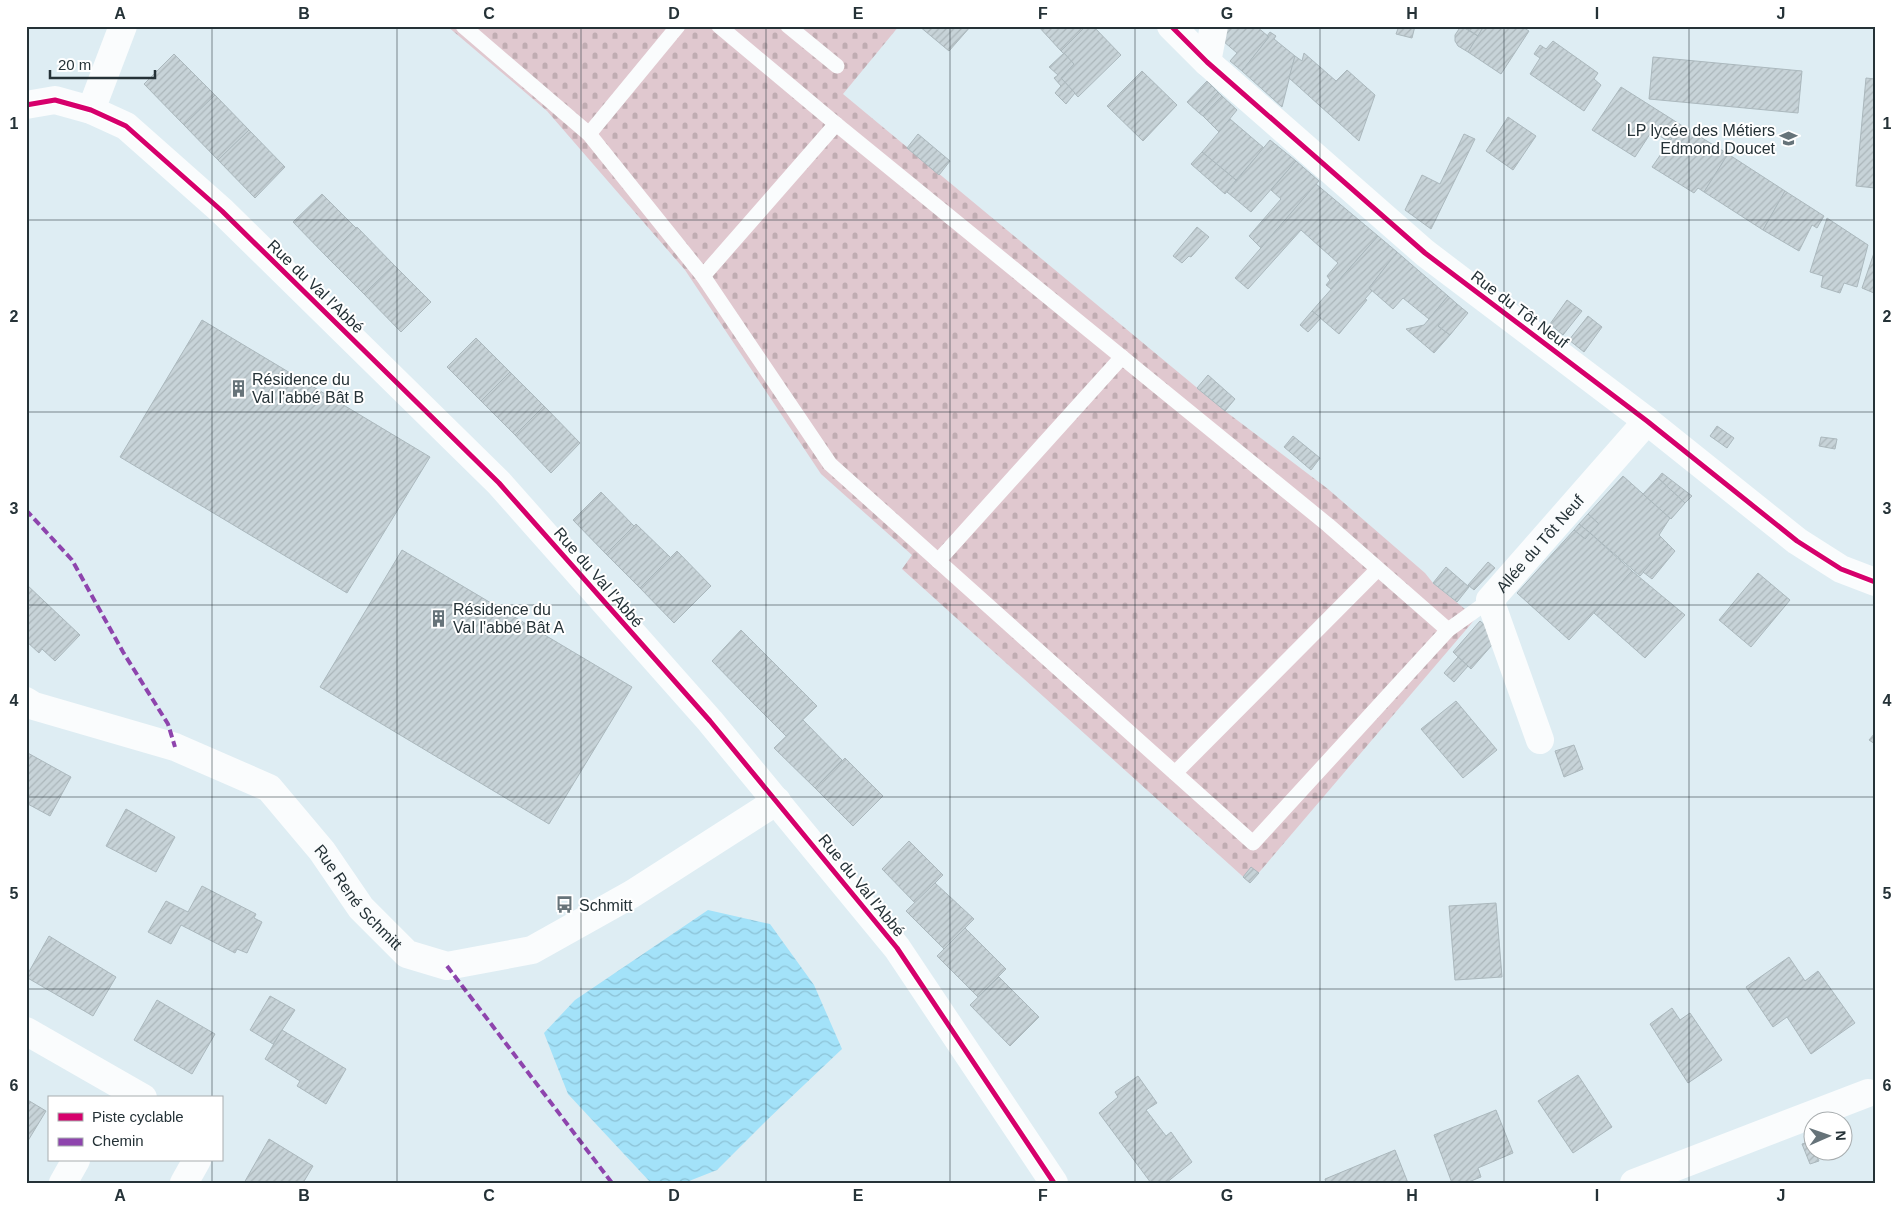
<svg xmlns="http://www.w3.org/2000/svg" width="1901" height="1209" font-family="Helvetica,sans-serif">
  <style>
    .cemetery { fill: url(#cemetery-stones) }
    .water { fill: url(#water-waves) }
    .building { fill: url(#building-hatch); stroke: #abb8bd }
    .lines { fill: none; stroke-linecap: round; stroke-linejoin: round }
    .service { stroke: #fafcfd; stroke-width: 15 }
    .minor { stroke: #fafcfd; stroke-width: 28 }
    .tertiary { stroke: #fafcfd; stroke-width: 28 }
    .quiet { stroke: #8e44ad; stroke-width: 4; stroke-dasharray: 8 4; stroke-linecap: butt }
    .cycleway-casing { stroke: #fff; stroke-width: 8 }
    .cycleway { stroke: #d6006c; stroke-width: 5 }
    .grid { fill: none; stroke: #253237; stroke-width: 1; stroke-opacity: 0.55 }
    .labels { text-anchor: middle; stroke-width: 4; stroke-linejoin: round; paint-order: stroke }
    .poi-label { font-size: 16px; fill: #253237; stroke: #fff; text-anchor: start }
    .street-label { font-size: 16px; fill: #253237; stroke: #fff }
    .neatline { fill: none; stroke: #253237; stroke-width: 2 }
    .grid-label { font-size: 16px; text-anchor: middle; font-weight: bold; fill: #253237 }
  </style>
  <defs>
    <pattern id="cemetery-stones" width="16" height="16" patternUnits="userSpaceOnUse" patternTransform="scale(1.25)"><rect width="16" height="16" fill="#e0c8cf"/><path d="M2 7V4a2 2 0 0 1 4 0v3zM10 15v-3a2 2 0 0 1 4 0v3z" fill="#c0acb2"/></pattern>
    <pattern id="water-waves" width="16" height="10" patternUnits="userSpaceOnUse" patternTransform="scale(1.25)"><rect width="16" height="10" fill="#a3e2f9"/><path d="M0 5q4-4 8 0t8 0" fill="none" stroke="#8cc2d6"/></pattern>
    <pattern id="building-hatch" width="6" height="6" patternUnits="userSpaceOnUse" patternTransform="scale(1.25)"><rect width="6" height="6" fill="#c7d3d8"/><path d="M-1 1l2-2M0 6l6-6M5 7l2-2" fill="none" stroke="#abb6ba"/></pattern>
  </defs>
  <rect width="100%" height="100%" fill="#deedf3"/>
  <!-- cemetery -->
  <path class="cemetery" d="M447,26H899L843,94L1225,411L1328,489L1425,573L1433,583L1476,618L1250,883L902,569L912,555L821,474L685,270L547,111Z"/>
  <!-- water -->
  <path class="water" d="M708,910L770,924L814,985L842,1049L767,1120L717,1170L684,1183H651L568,1094L544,1033L575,1000Z"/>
  <!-- building -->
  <g class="building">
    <path d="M919,26H971L949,51Z"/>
    <path d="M1038,26H1086L1061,51Z"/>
    <path d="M1086,26H1093L1121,55L1078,97L1061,78L1074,64L1061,51Z"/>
    <path d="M1227,26H1256L1269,37L1242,71L1230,61L1237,53L1223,41Z"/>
    <path d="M1399,26H1415L1412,38L1396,34Z"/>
    <path d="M1461,26L1478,36L1468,52L1458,46L1455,41V35Z"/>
    <path d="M1463,26H1484L1478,36Z"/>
    <path d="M1484,26H1521L1529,31L1501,74L1468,52Z"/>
    <path d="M1270,32L1276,36L1274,39L1295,56L1282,107L1242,71L1269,37L1267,36Z"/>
    <path d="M1553,41L1598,73L1594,79L1601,85L1584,111L1530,74L1540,58L1534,54L1540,45L1546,49Z"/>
    <path d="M1064,53L1074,64L1061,78L1075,93L1066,104L1055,93L1061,86L1054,78L1058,75L1049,67Z"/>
    <path d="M1304,53L1336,81L1347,70L1375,95L1359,141L1289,78L1295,56L1302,61Z"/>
    <path d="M174,54L215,95L184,125L144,84Z"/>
    <path d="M1653,57L1802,71L1798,113L1649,99Z"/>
    <path d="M1142,71L1177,105L1143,141L1107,106Z"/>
    <path d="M1866,78L1875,79V188L1856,186Z"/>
    <path d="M1207,81L1218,92L1199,113L1187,102Z"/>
    <path d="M1621,87L1681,125L1669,142L1652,131L1635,157L1592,130Z"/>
    <path d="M1218,92L1222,96L1203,116L1199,113Z"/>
    <path d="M215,95L249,130L218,160L184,125Z"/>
    <path d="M1222,96L1237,110L1219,132L1203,116Z"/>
    <path d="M1508,117L1536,136L1513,170L1486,151Z"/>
    <path d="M1230,119L1264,148L1236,180L1202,152Z"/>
    <path d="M1681,125L1728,154L1704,192L1698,188L1694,193L1652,167Z"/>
    <path d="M249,130L285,167L255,198L218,160Z"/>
    <path d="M918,134L950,161L939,175L907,148Z"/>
    <path d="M1464,134L1475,139L1431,229L1405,210L1422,175L1440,184Z"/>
    <path d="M1270,140L1296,161L1251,212L1227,192Z"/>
    <path d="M1202,152L1236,180L1225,194L1191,164Z"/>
    <path d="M1728,154L1785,191L1763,230L1704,192Z"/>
    <path d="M1296,161L1319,181L1261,248L1249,236L1281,199L1271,190Z"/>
    <path d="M1316,184L1378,236L1331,289L1326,285L1330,280L1327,276L1338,263L1301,230L1248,289L1235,278Z"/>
    <path d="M1785,191L1824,216L1817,228L1812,225L1799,251L1763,230Z"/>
    <path d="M322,194L356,228L327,257L293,222Z"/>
    <path d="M1827,218L1868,245L1857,287L1844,283L1840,293L1821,287L1823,276L1810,272Z"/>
    <path d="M357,227L394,265L364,294L327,257Z"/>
    <path d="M1197,227L1209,237L1191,257L1189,256L1182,263L1173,256Z"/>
    <path d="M1378,236L1397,252L1369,288L1372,291L1365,299L1367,300L1339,334L1312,311Z"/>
    <path d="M1875,250V292L1874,293L1862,288Z"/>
    <path d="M1397,252L1448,296L1429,319L1403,298L1393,309L1369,288Z"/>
    <path d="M394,265L431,302L401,332L364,294Z"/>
    <path d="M1448,296L1457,304L1438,326L1450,335L1434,353L1406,329L1424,325Z"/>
    <path d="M1567,300L1582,311L1563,335L1550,324Z"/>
    <path d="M1457,304L1468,313L1450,335L1438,326Z"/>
    <path d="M1312,311L1321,318L1308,332L1300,325Z"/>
    <path d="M1588,316L1602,327L1584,352L1569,340Z"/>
    <path d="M202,320L430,457L347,593L120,457Z"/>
    <path d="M476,338L510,372L481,401L447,367Z"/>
    <path d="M510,372L544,406L515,435L481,401Z"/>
    <path d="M1208,375L1235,399L1225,411L1197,388Z"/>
    <path d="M544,406L580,443L551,473L515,435Z"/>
    <path d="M1717,426L1734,438L1727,448L1710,436Z"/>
    <path d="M1293,436L1320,458L1311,470L1284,447Z"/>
    <path d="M1821,437L1837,439L1835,449L1819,446Z"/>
    <path d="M1662,473L1692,496L1685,503L1658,478Z"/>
    <path d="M1623,476L1670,518L1659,535L1668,544L1640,576L1590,533L1599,524L1588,514Z"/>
    <path d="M1658,478L1685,503L1671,519L1643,494Z"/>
    <path d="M601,492L634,526L606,554L573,520Z"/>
    <path d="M1588,514L1599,524L1590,533L1579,524Z"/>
    <path d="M636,524L671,558L640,588L606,554Z"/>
    <path d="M1579,524L1590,533L1585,539L1574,530Z"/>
    <path d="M1574,530L1585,539L1590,533L1632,571L1569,640L1517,593Z"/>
    <path d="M1668,544L1675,551L1652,579L1643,572Z"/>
    <path d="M402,550L632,687L549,824L320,687Z"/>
    <path d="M677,551L711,586L674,623L640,588Z"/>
    <path d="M1488,562L1495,568L1474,590L1468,585Z"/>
    <path d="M1446,567L1469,587L1457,602L1433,583Z"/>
    <path d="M1632,571L1685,615L1645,658L1594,613Z"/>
    <path d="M1758,573L1790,600L1751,647L1719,620Z"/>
    <path d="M26,584L80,635L55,661L42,649L39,653L26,641Z"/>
    <path d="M1480,621L1499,637L1471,669L1453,652Z"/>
    <path d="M741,630L779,668L749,699L712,661Z"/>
    <path d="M1458,657L1468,666L1454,682L1444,673Z"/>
    <path d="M779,668L817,706L786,736L749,699Z"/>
    <path d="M1456,701L1497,750L1463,778L1421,729Z"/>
    <path d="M803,720L842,760L815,788L774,748Z"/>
    <path d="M1875,733V744L1869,740Z"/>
    <path d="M1574,745L1583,769L1564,777L1555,751Z"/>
    <path d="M26,752L71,777L50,816L26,803Z"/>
    <path d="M845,758L883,796L853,826L815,788Z"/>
    <path d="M126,809L175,837L156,872L106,846Z"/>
    <path d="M909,841L943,875L915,903L882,869Z"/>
    <path d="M1251,867L1259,873L1250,883L1243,877Z"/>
    <path d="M935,883L974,919L944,949L906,911Z"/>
    <path d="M202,886L256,914L254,918L262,922L247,953L237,949L235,953L181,925L171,944L148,932L166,901L188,912Z"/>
    <path d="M1496,903L1502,977L1455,980L1449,906Z"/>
    <path d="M965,928L1006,969L978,997L937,956Z"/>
    <path d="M49,936L116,977L93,1016L26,977Z"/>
    <path d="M1789,957L1805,981L1818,971L1855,1023L1811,1054L1787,1017L1773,1027L1746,987Z"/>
    <path d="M999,977L1039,1017L1010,1046L970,1005Z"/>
    <path d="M270,996L295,1010L273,1044L250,1030Z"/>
    <path d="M157,1000L215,1034L192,1074L134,1040Z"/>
    <path d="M1672,1008L1680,1020L1690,1013L1722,1060L1688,1083L1650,1024Z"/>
    <path d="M282,1030L346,1069L326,1104L297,1086L300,1081L265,1059Z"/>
    <path d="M1578,1075L1612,1127L1573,1153L1538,1101Z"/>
    <path d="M1138,1076L1157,1103L1146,1110L1166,1136L1171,1132L1192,1162L1166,1183H1151L1099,1113L1118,1097L1115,1092Z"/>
    <path d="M26,1099L46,1111L26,1144Z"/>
    <path d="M1496,1110L1513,1153L1478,1168L1481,1177L1466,1183H1452L1434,1135Z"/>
    <path d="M1814,1129V1146L1808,1131Z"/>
    <path d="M269,1139L313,1166L303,1183H244Z"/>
    <path d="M1812,1141L1814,1152H1815L1819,1161L1810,1164L1802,1144Z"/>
    <path d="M1395,1150L1408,1183H1326L1325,1179Z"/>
  </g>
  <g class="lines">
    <!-- service -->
    <g class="service">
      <path d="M463,26L589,134L703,276L830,464L1253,843L1448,630L1328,525L836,124L719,26"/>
      <path d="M788,26L837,66"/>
      <path d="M589,134L678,26"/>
      <path d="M703,276L836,124"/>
      <path d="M938,561L1122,357"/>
      <path d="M1448,630L1490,600"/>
      <path d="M1175,773L1378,569"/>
    </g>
    <!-- minor -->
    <g class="minor">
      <path d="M1207,62L1214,26"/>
      <path d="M26,105L55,100L91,110L126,126L222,211L499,483L710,721L897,948L1054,1183"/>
      <path d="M91,110L123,26"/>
      <path id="s1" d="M26,701L34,706L175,747L269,788L322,851L361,908L407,954L447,966L532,950L632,894L777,801"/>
      <path id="s2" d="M1540,740L1490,600L1647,421"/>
      <path d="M26,1031L143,1098"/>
      <path d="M63,1183L76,1160"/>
      <path d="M184,1183L197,1160"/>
      <path d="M1634,1183L1868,1093"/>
    </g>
    <!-- tertiary -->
    <path class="tertiary" d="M1171,26L1207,62L1425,253L1647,421L1797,541L1841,569L1875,582"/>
    <!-- quiet -->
    <g class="quiet">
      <path d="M26,510L72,560L123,652L168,724L175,747"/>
      <path d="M447,966L612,1183"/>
    </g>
    <defs>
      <g id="cycleway">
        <path d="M1171,26L1207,62L1425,253L1647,421L1797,541L1841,569L1875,582"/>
        <path d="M26,105L55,100L91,110L126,126L222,211L499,483L710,721L897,948L1054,1183"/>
      </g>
    </defs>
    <!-- cycleway casing -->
    <use href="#cycleway" class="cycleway-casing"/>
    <!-- cycleway -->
    <use href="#cycleway" class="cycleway"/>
  </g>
  <!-- grid -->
  <path class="grid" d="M212,26V1098M397,26V1183M581,26V1183M766,26V1183M950,26V1183M1135,26V1183M1320,26V1183M1504,26V1183M1689,26V1183M26,220H1875M26,412H1875M26,605H1875M26,797H1875M26,989H1875M212,1160V1183"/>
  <!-- icons -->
  <defs>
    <symbol id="school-bare" viewBox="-9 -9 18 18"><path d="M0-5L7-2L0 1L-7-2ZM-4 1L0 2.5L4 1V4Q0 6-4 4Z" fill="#667379" stroke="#fff" stroke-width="2.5" paint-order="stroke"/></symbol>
    <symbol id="building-bare" viewBox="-9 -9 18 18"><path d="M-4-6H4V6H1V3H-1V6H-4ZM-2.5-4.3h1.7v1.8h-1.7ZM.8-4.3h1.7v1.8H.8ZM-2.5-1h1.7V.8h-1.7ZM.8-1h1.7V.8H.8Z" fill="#667379" stroke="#fff" stroke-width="2.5" paint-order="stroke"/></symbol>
    <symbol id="bus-bare" viewBox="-9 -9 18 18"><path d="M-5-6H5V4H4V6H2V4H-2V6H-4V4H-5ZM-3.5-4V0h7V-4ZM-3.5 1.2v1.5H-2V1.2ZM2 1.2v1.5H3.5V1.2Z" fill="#667379" stroke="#fff" stroke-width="2.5" paint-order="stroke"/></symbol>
  </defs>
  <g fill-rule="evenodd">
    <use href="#school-bare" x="1776" y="126" width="25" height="25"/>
    <use href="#building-bare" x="226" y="376" width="25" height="25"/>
    <use href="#building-bare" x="426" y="606" width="25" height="25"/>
    <use href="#bus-bare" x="552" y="892" width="25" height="25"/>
  </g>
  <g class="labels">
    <!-- poi labels -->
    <g class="poi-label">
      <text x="1775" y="136" text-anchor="end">LP lycée des Métiers<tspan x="1775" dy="18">Edmond Doucet</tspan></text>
      <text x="252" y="385">Résidence du<tspan x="252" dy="18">Val l'abbé Bât B</tspan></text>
      <text x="453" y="615">Résidence du<tspan x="453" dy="18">Val l'abbé Bât A</tspan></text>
      <text x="579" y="911">Schmitt</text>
    </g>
    <!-- street labels -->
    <g class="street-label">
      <text transform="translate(316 286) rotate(44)" y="6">Rue du Val l'Abbé</text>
      <text transform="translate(1520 309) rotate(37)" y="6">Rue du Tôt Neuf</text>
      <text dy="6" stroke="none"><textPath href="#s2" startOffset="224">Allée du Tôt Neuf</textPath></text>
      <text transform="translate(599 577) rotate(49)" y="6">Rue du Val l'Abbé</text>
      <text transform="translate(862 885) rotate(51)" y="6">Rue du Val l'Abbé</text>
      <text dy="6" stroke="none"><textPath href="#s1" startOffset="400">Rue René Schmitt</textPath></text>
    </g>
  </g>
  <!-- border -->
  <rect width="1901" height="1209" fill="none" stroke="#ffffff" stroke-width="55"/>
  <!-- legend -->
  <rect x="48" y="1096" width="175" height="65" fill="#ffffff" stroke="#a8adaf"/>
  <rect x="58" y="1113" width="25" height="8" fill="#d6006c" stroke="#a8adaf"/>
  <text x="92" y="1122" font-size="15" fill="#253237">Piste cyclable</text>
  <rect x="58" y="1138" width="25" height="8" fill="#8e44ad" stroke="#a8adaf"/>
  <text x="92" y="1146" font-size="15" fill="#253237">Chemin</text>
  <!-- north arrow -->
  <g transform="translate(1828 1136) rotate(88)"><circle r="24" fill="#ffffff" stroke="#a8adaf"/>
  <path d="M0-4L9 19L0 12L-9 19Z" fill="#667379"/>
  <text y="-8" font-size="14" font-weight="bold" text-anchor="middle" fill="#253237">N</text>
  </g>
  <!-- scale -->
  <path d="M50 70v8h105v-8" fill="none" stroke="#253237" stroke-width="2.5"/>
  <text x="58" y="70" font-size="15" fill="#253237" stroke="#ffffff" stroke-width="4" paint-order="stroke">20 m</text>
  <rect x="28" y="28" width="1846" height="1154" class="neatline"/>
  <g class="grid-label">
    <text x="120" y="19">A</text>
    <text x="304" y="19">B</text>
    <text x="489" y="19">C</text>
    <text x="674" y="19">D</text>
    <text x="858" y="19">E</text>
    <text x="1043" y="19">F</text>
    <text x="1227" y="19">G</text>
    <text x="1412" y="19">H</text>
    <text x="1597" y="19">I</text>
    <text x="1781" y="19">J</text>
    <text x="14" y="129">1</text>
    <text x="1887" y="129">1</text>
    <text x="14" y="322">2</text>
    <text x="1887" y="322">2</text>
    <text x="14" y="514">3</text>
    <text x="1887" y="514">3</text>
    <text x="14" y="706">4</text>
    <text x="1887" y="706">4</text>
    <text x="14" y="899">5</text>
    <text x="1887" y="899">5</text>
    <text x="14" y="1091">6</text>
    <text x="1887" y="1091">6</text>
    <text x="120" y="1201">A</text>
    <text x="304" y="1201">B</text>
    <text x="489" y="1201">C</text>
    <text x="674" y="1201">D</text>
    <text x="858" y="1201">E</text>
    <text x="1043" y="1201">F</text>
    <text x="1227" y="1201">G</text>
    <text x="1412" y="1201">H</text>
    <text x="1597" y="1201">I</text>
    <text x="1781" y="1201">J</text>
  </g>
</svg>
